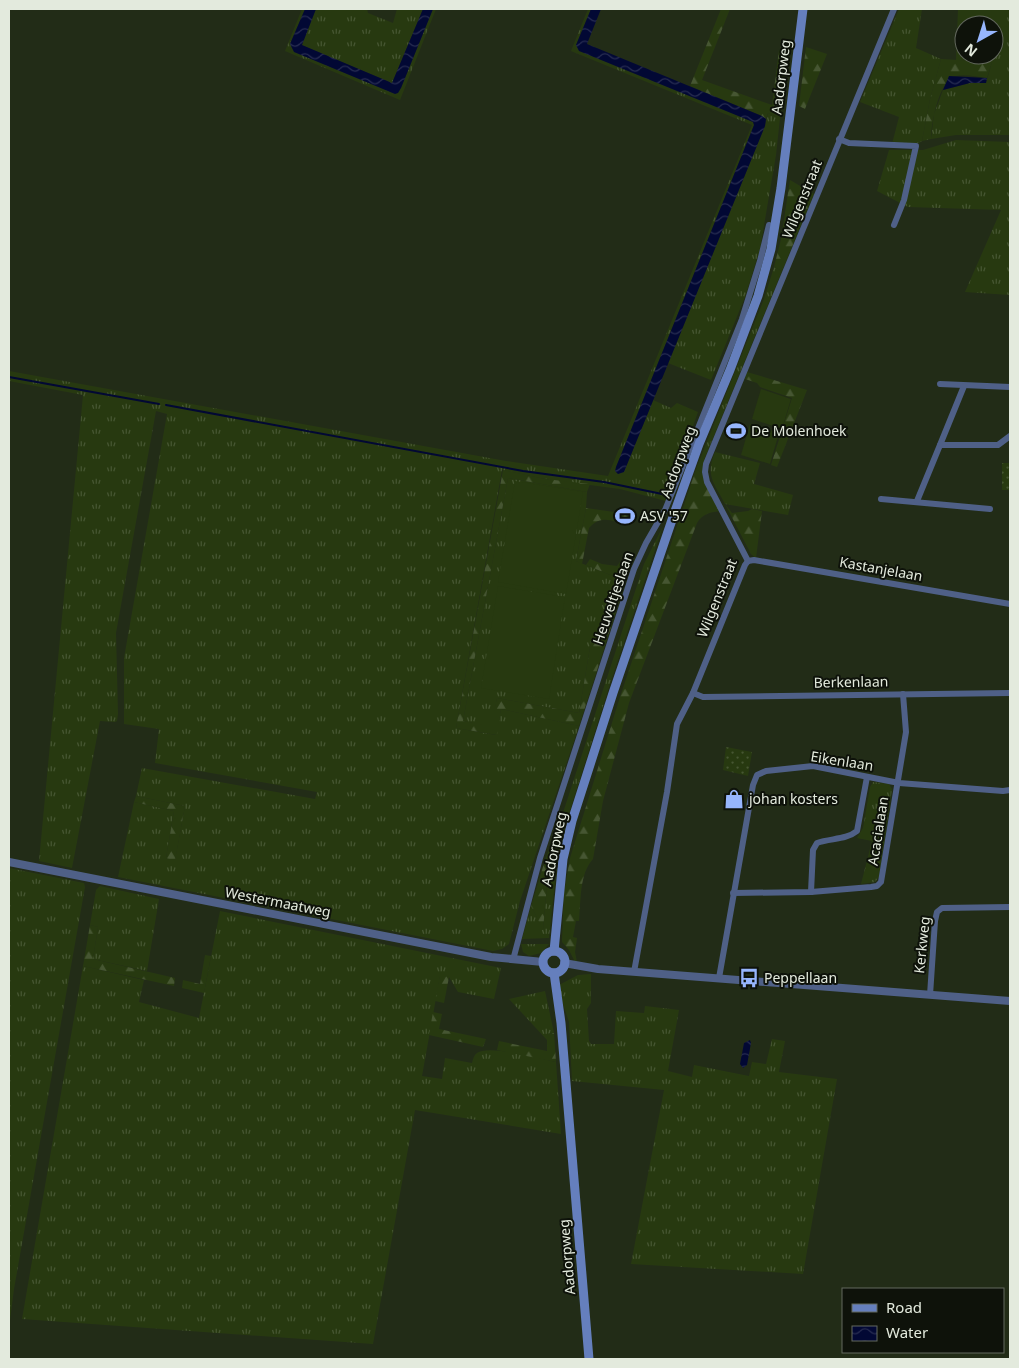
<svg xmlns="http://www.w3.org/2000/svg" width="1019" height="1368" font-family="'Noto Sans',sans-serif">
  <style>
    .grass { fill: url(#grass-tufts); fill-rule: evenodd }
    .forest { fill: url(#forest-firs) }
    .park { fill: url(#park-dots) }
    .pitch { fill: #273910 }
    .water { fill: url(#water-waves) }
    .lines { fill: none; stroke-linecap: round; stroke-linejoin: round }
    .stream { stroke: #020834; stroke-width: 2 }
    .minor { stroke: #4f6087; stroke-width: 6 }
    .tertiary { stroke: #4f6087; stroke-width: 8 }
    .secondary { stroke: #657fbd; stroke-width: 9 }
    .labels { text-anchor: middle; stroke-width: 4; stroke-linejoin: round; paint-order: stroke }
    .street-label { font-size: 14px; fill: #e3eadd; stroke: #0e120a }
    .poi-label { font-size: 14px; fill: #e3eadd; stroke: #0e120a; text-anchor: start }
  </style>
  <defs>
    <pattern id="grass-tufts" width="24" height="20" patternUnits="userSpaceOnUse" patternTransform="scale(1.25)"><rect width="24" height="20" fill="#273910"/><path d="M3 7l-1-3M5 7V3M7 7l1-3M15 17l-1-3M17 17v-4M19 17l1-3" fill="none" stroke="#465632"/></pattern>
    <pattern id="forest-firs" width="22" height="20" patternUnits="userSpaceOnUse" patternTransform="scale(1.25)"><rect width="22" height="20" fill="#273910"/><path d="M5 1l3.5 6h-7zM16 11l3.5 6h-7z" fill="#465632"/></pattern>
    <pattern id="park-dots" width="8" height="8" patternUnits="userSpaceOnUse" patternTransform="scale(1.25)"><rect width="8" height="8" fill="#273910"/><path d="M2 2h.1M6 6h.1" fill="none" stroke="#465632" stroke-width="1.8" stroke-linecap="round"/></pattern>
    <pattern id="water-waves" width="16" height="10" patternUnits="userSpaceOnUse" patternTransform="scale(1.25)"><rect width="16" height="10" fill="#020834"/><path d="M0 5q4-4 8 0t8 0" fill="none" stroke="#272c51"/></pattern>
  </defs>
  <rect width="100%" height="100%" fill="#222c17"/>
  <!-- grass -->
  <g class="grass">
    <path d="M302,9H305L290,44L401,88L433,9H436L400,100L285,51Z"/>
    <path d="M316,9H367L368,13L393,23L397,9H423L392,83L301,45Z"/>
    <path d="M588,9H591L576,45L753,122L754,125L616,467L624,472L653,400L671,408L677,403L698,412L666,501L620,489L545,479L502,470L456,728L496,735L501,709L579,726L520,901L509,944L502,949L493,951L118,877L134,802L174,811L166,858L175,860L185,806L136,796L142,768L315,799L317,792L155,763L159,729L124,724V658L167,414L156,411L116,633L118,714L117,721L115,722L100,721L72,868L39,861L83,395L9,381V371L506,461L608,476L752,125L571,51Z"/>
    <path d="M899,9H922L916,48L941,59L930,99L922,141L919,143L892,144L899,117L860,102Z"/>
    <path d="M958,9H1010V135H956L931,139L934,114L943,90L970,83H986L992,62L956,60ZM964,25H994V55H964Z"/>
    <path d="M768,113L780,118L776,155L760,249L745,297L711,380L668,363L765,126Z"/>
    <path d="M956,140L1010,142V295L965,292L1001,210L908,207L877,191L889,150H923Z"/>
    <path d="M774,267L782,271L704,460V475L696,469L764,299Z"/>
    <path d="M715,452L760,463L754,484L793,495L788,515L725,504C714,483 705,476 715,452Z"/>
    <path d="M508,478L587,492L586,508L576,561L620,579L599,643L591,641L579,713L497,698L492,727L463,721Z"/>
    <path d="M663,526L610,684L565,826L557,863L549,938L522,939L531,906L543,929L547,885L559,825L644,564Z"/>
    <path d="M873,782L889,784L892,789L879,877L875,882L861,884L872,841L857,838L863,828L870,787Z"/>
    <path d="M9,868L84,883L85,887L14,1289L9,1328Z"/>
    <path d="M100,886L159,899L147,971L93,959L98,927L90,925L96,890Z"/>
    <path d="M220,911L501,968L494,999L458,992L449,977L440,976L422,1076L442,1079L445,1058L472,1063C473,1059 474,1055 477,1053C489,1044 541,1059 556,1062L561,1134L415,1110L373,1344L22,1319L83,966L144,980L139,1002L199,1018Z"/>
    <path d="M521,944H549L541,953L529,956L523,952Z"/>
    <path d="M591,974V1003L587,1009L589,1041L591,1044H614L616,1011L644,1013L645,1006L679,1010L668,1071L692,1077L694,1065L749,1076L752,1062L766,1064L772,1039L785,1041L779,1072L837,1079L803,1274L631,1264L664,1090L572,1081L569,1022L562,1001L559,985L578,975Z"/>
    <path d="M545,991L554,1033L547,1034V1040L509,999Z"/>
  </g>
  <!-- forest -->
  <g class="forest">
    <path d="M721,9H730L702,80L772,105L779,50L788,53L780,118L768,113L766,119L762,116L690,86Z"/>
    <path d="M806,47L827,54L805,109L799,106Z"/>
    <path d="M941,59L992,62L987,78C978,77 965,74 956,76C939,79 931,124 931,139L922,141L930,99Z"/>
    <path d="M790,180L814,194L782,271L774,267L781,239Z"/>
    <path d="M747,372L807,390L777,467L771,465L792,398L760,387L757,383L745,379Z"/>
    <path d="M696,469L704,475L721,511C711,512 702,514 697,523L629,703L603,801L593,859C579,874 581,902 579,921H576L573,937L577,938L575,952L577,962H575L569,950L562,942V939L564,893L570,858L620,697Z"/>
    <path d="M503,470L545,479L590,484L587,492L508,478L463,721L491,726L497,698L579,713L591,641L599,642L620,579L586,565L590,559L602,564L617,566L620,562L629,571L579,726L501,709L497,735L456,728Z"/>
    <path d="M725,504L732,513L748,511L752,509L762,511L756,558L751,554Z"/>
    <path d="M586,508L614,512L617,509L633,515L631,521L626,525C612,520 600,515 589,528L582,564L576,561Z"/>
    <path d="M136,796L185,806L175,861L166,858L174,811L134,802Z"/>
    <path d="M556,836L547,885L543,930L531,906L546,857Z"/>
    <path d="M90,925L98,927L93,959L175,978L174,986L83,966Z"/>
    <path d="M205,955L211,956L204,993L182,988L183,980L200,984Z"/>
    <path d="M440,975L449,977L444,1003L435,1001Z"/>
    <path d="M433,1012L442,1014L439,1029L486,1039L483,1047L429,1035Z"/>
    <path d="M554,1033L556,1062L497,1050L499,1041L547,1051V1034Z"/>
  </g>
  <!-- park -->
  <g class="park">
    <rect x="1002" y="463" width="8" height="27"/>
    <path d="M726,747L752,752L748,776L723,770Z"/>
  </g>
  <!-- pitch -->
  <g class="pitch">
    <path d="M761,389L791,399L782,429L752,419Z"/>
    <path d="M750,424L779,433L770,464L741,455Z"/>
    <path d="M515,481L583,492L566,594L498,582Z"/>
    <path d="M498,586L565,597L549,699L481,688Z"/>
  </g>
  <!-- water -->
  <g class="water">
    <path d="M305,9H316L302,45L392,83L423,9H433L401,88L398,93L395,94L294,52L290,44Z"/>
    <path d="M591,9H601L587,44L762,116L766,119L765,126L624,472L618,474L615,471L616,467L754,125L753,122L579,51L576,45Z"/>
    <path d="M949,76L987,78L986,83H970L943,90Z"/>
    <path d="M750,1040L751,1043L747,1065L743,1068L740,1064L744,1043Z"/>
  </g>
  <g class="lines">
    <!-- stream -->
    <g class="stream">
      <path d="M9,377L159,404"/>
      <path d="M166,405L523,471L604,482L667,495"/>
    </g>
    <!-- minor -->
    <g class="minor">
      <path d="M839,139L849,143L916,146L904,200L894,225"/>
      <path d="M940,384L1010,387"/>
      <path d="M940,445L964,386"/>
      <path d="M881,499L990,509"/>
      <path d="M917,501L940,445H998L1010,436"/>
      <path d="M748,561L707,482L705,472L706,464L894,9"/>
      <path d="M748,561L754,560L1010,604"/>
      <path d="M693,693L703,697L1010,693"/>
      <path d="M811,892L813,850L817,843C831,838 846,840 857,831L867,777"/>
      <path d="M733,893L811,892L871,887L877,886L881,882L906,732L903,694"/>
      <path d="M513,960L540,858L634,569L646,543L665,510L742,319L760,261L769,225"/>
      <path d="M634,972L667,792L677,724L693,693L745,565L748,561"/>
      <path d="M719,978L753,785L757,775L766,771L813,766L899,783L1003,791L1010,790"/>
      <path d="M930,995L935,921L937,912L942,908L1010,907"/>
    </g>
    <!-- tertiary -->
    <g class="tertiary">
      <path d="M9,862L491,957L543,962"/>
      <path d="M564,963L598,969L1010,1001"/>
    </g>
    <!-- secondary -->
    <g class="secondary">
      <path d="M554,951L563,859L572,821L613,693L674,514L699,444L730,370L758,296L771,249L781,188L803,9"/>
      <circle cx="554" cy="962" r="11"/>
      <path d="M554,973L561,1023L589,1359"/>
    </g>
  </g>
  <!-- icons -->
  <defs>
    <symbol id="stadium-bare" viewBox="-9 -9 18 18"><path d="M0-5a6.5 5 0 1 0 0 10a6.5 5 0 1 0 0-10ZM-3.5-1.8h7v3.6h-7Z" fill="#97b6fd" stroke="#0e120a" stroke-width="2.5" paint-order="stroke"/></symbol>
    <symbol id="shop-bare" viewBox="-9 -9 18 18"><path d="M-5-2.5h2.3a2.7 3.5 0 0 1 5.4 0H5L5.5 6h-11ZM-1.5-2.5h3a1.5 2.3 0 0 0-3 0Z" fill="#97b6fd" stroke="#0e120a" stroke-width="2.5" paint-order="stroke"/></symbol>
    <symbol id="bus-bare" viewBox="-9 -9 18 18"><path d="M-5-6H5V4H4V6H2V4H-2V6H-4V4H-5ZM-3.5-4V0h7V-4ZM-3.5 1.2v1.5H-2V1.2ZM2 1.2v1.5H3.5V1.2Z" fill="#97b6fd" stroke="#0e120a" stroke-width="2.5" paint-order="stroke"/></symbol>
  </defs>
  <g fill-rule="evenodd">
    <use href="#stadium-bare" x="722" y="417" width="28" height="28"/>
    <use href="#stadium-bare" x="611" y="502" width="28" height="28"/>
    <use href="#shop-bare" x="720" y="785" width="28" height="28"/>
    <use href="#bus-bare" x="735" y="964" width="28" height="28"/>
  </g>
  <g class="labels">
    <!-- street labels -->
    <g class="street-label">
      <text transform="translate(781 77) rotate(-83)" y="5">Aadorpweg</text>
      <text transform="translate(802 199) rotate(-68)" y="5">Wilgenstraat</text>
      <text transform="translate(678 462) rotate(-69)" y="5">Aadorpweg</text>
      <text transform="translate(881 569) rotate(10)" y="5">Kastanjelaan</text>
      <text transform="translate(613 598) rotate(-71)" y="5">Heuveltjeslaan</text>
      <text transform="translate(717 598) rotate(-68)" y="5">Wilgenstraat</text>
      <text transform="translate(851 682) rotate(-1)" y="5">Berkenlaan</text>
      <text transform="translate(842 761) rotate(9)" y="5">Eikenlaan</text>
      <text transform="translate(878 831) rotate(-81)" y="5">Acacialaan</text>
      <text transform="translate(554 849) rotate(-78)" y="5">Aadorpweg</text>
      <text transform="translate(278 902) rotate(11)" y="5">Westermaatweg</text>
      <text transform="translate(922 945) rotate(-84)" y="5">Kerkweg</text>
      <text transform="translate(567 1257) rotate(-95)" y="5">Aadorpweg</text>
    </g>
    <!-- poi labels -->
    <g class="poi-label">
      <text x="751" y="436">De Molenhoek</text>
      <text x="640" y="521">ASV '57</text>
      <text x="749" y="804">johan kosters</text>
      <text x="764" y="983">Peppellaan</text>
    </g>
  </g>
  <!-- border -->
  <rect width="1019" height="1368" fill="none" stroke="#e3eadd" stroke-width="20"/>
  <!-- legend -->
  <rect x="842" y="1288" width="162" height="65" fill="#0e120a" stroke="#63685e"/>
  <rect x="852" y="1304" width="25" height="8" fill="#657fbd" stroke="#63685e"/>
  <text x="886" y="1313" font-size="15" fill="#e3eadd">Road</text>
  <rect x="852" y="1326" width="25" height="15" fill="url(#water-waves)" stroke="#63685e"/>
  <text x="886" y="1338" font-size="15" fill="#e3eadd">Water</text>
  <!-- north arrow -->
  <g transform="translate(979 40) rotate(219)"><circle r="24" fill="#0e120a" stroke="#63685e"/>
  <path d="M0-4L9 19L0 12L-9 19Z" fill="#97b6fd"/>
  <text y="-8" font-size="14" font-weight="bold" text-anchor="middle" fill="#e3eadd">N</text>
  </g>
</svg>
